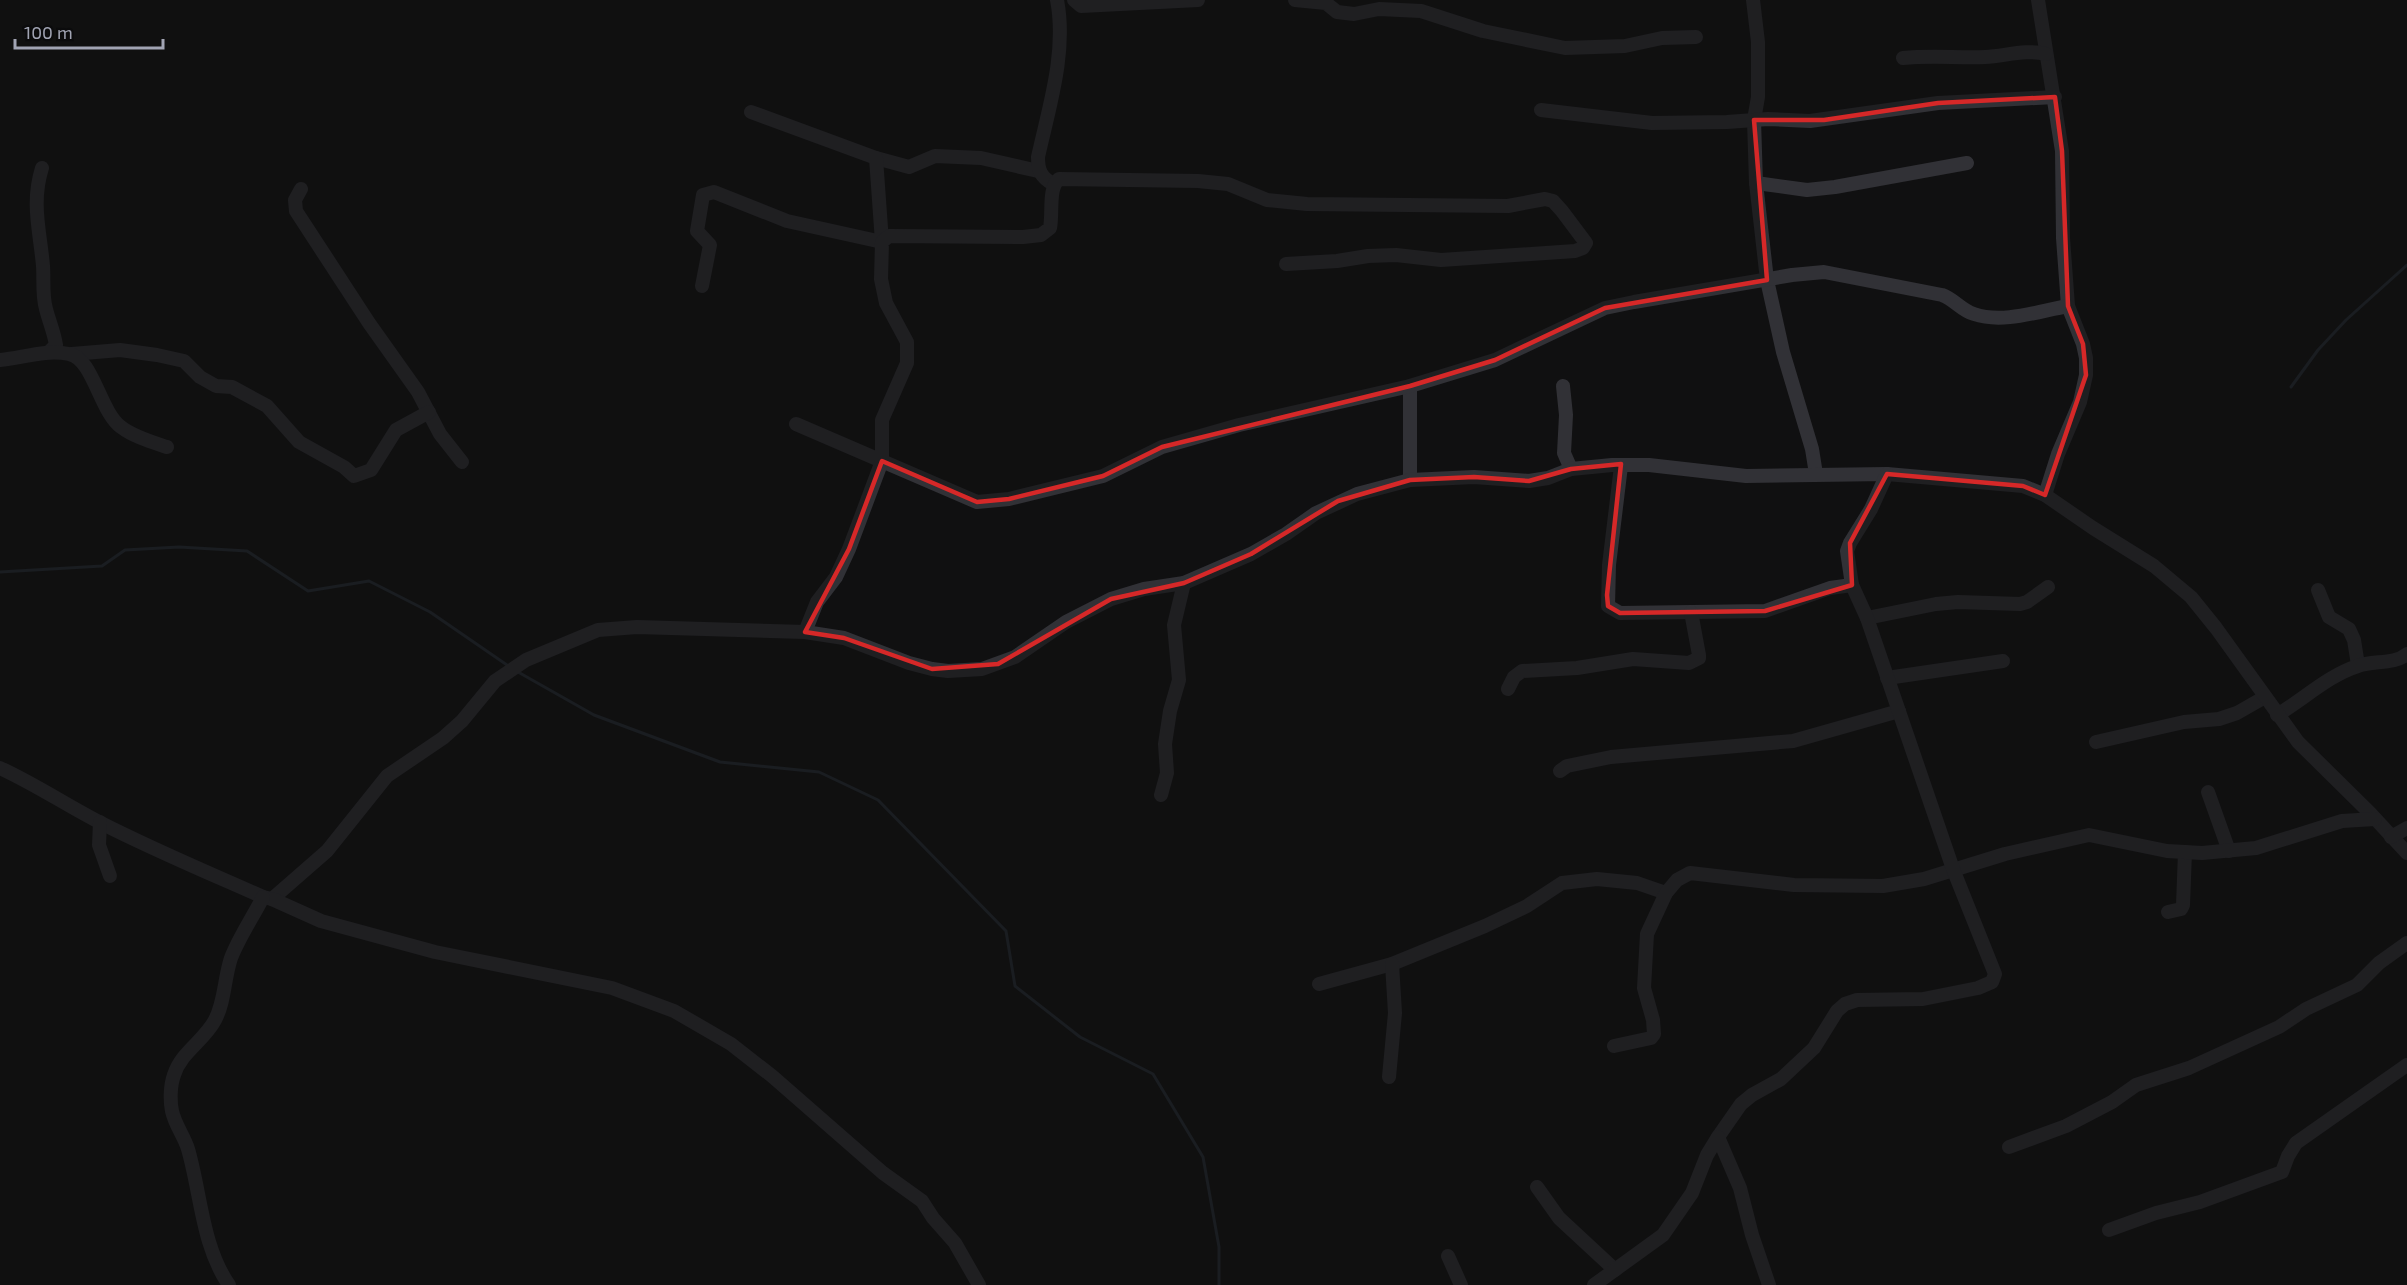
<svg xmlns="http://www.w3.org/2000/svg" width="2407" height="1285" font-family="'Exo 2',sans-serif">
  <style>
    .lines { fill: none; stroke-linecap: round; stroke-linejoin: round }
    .stream { stroke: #262d35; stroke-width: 3 }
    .minor { stroke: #313136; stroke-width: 14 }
    .marked { fill: none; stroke: #d62828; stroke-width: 4.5; stroke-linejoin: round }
  </style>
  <rect width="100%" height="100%" fill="#101011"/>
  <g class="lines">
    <!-- stream -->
    <g class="stream">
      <path d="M2291,387L2318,350L2346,320L2407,265"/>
      <path d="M0,572L102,566L125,550L179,547L247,551L308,591L369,581L430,612L510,667"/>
      <path d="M518,672L594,715L720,762L819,772L878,800L1006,931L1015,986L1080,1037L1153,1074L1203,1157L1219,1247V1285"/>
    </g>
    <!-- minor -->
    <g class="minor">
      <path d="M1074,0L1081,6L1198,0"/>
      <path d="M1295,0L1326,3L1337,12L1354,14L1379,9L1421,11L1483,31L1565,48L1625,46L1662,38L1696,37"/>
      <path d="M1753,0L1758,42V97L1754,120L1756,183L1767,280L1783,352L1812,449L1816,474"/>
      <path d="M2038,0L2062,151L2063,238L2068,306L2083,344L2086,358V375L2080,402L2058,454L2045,495"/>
      <path d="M1903,58C1931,55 1957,58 1985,57C2006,56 2025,49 2046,54"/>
      <path d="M1541,110L1652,123L1727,122L1768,119L1810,121L1938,103L2055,97"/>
      <path d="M876,158L909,167L935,156L981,158L1038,171"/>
      <path d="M42,168C31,203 40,231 43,266C44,279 42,296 46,309C49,321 54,332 56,345L49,352"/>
      <path d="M1756,183L1807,190L1835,187L1967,163"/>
      <path d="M1053,184C1041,177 1038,171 1038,157C1049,107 1067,52 1057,0"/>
      <path d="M301,189L295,200L296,211L369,323L418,392L440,434L462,462"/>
      <path d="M702,286L710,245L697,231L703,195L714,192L787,221L882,242L876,158L751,112"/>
      <path d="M72,354L120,350L157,355L184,361L200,377L216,386L232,387L267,406L299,442L344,467L354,476L371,470L396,430L429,412"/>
      <path d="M0,360C22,358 46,349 69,354C93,358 100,412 121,427C134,437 152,442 167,447"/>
      <path d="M1410,386V480"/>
      <path d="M1563,386L1566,415L1564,453L1571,469"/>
      <path d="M796,424L977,502L1009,499L1103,476L1162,447L1239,425L1410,386L1495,360L1605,308L1634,302L1792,275L1824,272L1942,295C1954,299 1962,311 1974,314C2003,324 2039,311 2068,306"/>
      <path d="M1621,466L1609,565L1608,606L1620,613L1765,611L1830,588L1852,585"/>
      <path d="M2318,590L2329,617L2349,629L2354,640L2358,665"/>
      <path d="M1867,618L1936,604L1958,602L2020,604L2027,602L2048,587"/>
      <path d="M805,632L817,602L836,577L849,549L882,461V420L907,363V342L886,303L881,279L882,242L889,236L1023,237L1041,235L1050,228C1053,213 1048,188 1059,179L1198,181L1228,184L1267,200L1307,204L1508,206L1545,199L1553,201L1562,211L1586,243L1583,248L1575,251L1441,260L1396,255L1368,256L1337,261L1286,264"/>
      <path d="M1887,678L2003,661"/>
      <path d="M1508,689L1514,677L1522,671L1577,668L1633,659L1689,663L1699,658V655L1691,612"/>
      <path d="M2277,715C2304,699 2329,675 2358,666C2373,660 2394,665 2407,654"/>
      <path d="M2096,742L2184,722L2219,719L2237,713L2265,697"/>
      <path d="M0,768C35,784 66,805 101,823C154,850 209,873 263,897L272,899L327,851L387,776L443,738L462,721L495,681L526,660L598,630L637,627L805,632L844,638L909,663L932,669L948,671L982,669L1015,657L1066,622L1111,599L1144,589L1184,583L1251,554L1286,534L1316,513L1357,494L1410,480L1474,477L1529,481L1548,478L1571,469L1612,465H1649L1746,476L1887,474L2023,486L2045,495L2093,528L2154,566L2191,597L2216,628L2298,742L2370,813L2407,853"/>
      <path d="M1560,771L1567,766L1611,757L1793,741L1899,711"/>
      <path d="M2208,792L2229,851"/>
      <path d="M1161,795L1167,773L1165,744L1170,711L1179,680L1174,625L1184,583"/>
      <path d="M100,822L99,845L110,876"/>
      <path d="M2391,837L2407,828"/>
      <path d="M272,899L321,921L435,952L612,988L674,1011L731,1044L772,1076L883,1173L922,1201L933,1218L955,1243L979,1285"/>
      <path d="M2168,912L2181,909L2183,905L2185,852"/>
      <path d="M1319,984L1392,964L1485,926L1527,906L1562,883L1597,879L1637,883L1666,893"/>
      <path d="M1614,1046L1651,1038L1654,1034L1653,1020L1644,988L1647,934L1666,893L1677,880L1690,873L1794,885L1883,886L1924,879L2005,854L2089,835L2167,851L2202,853L2256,848L2342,821L2375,819"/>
      <path d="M1389,1077L1395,1013L1392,964"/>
      <path d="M1718,1137L1741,1104L1752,1095L1781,1079L1814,1048L1837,1011L1845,1004L1857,1000L1923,999L1978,988L1992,982L1995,974L1953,869L1867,618L1852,585L1847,551L1850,543L1871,509L1887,474"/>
      <path d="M2009,1147L2066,1126L2112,1102L2136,1085L2189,1068L2279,1027L2306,1009L2357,985L2379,963L2407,943"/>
      <path d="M1537,1187L1559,1218L1615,1270"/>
      <path d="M2109,1230L2156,1213L2200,1202L2282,1172L2288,1156L2296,1143L2407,1065"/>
      <path d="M1448,1256L1461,1285"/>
      <path d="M229,1285C202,1246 201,1194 188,1149C184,1136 175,1125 172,1111C170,1101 170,1086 174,1075C181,1052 204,1041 215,1020C225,1001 224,979 231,958C239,937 253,917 263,897"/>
      <path d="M1594,1285L1663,1235L1692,1193L1707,1155L1718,1137L1740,1188L1752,1235L1769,1285"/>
    </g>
  </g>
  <!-- marked area -->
  <path d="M0 0H2407V1285H0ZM2055,97L2062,151L2068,306L2083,344L2086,375L2045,495L2023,486L1887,474L1850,543L1852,585L1765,611L1620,613L1608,606L1607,595L1621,464L1571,469L1529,481L1474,477L1410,480L1338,501L1251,554L1184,583L1111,599L998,664L932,669L844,638L805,632L849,549L882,461L977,502L1009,499L1103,476L1162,447L1410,386L1495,360L1605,308L1767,280L1754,120H1824L1938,103Z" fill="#101011" fill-opacity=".55" fill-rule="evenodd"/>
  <path class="marked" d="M2055,97L2062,151L2068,306L2083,344L2086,375L2045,495L2023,486L1887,474L1850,543L1852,585L1765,611L1620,613L1608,606L1607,595L1621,464L1571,469L1529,481L1474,477L1410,480L1338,501L1251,554L1184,583L1111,599L998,664L932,669L844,638L805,632L849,549L882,461L977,502L1009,499L1103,476L1162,447L1410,386L1495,360L1605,308L1767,280L1754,120H1824L1938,103Z"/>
  <!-- scale -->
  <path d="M15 39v9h148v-9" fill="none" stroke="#a1a4b3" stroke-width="3"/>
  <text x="24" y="39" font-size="18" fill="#a1a4b3" stroke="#0b0b0c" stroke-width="4.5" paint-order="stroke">100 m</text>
</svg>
